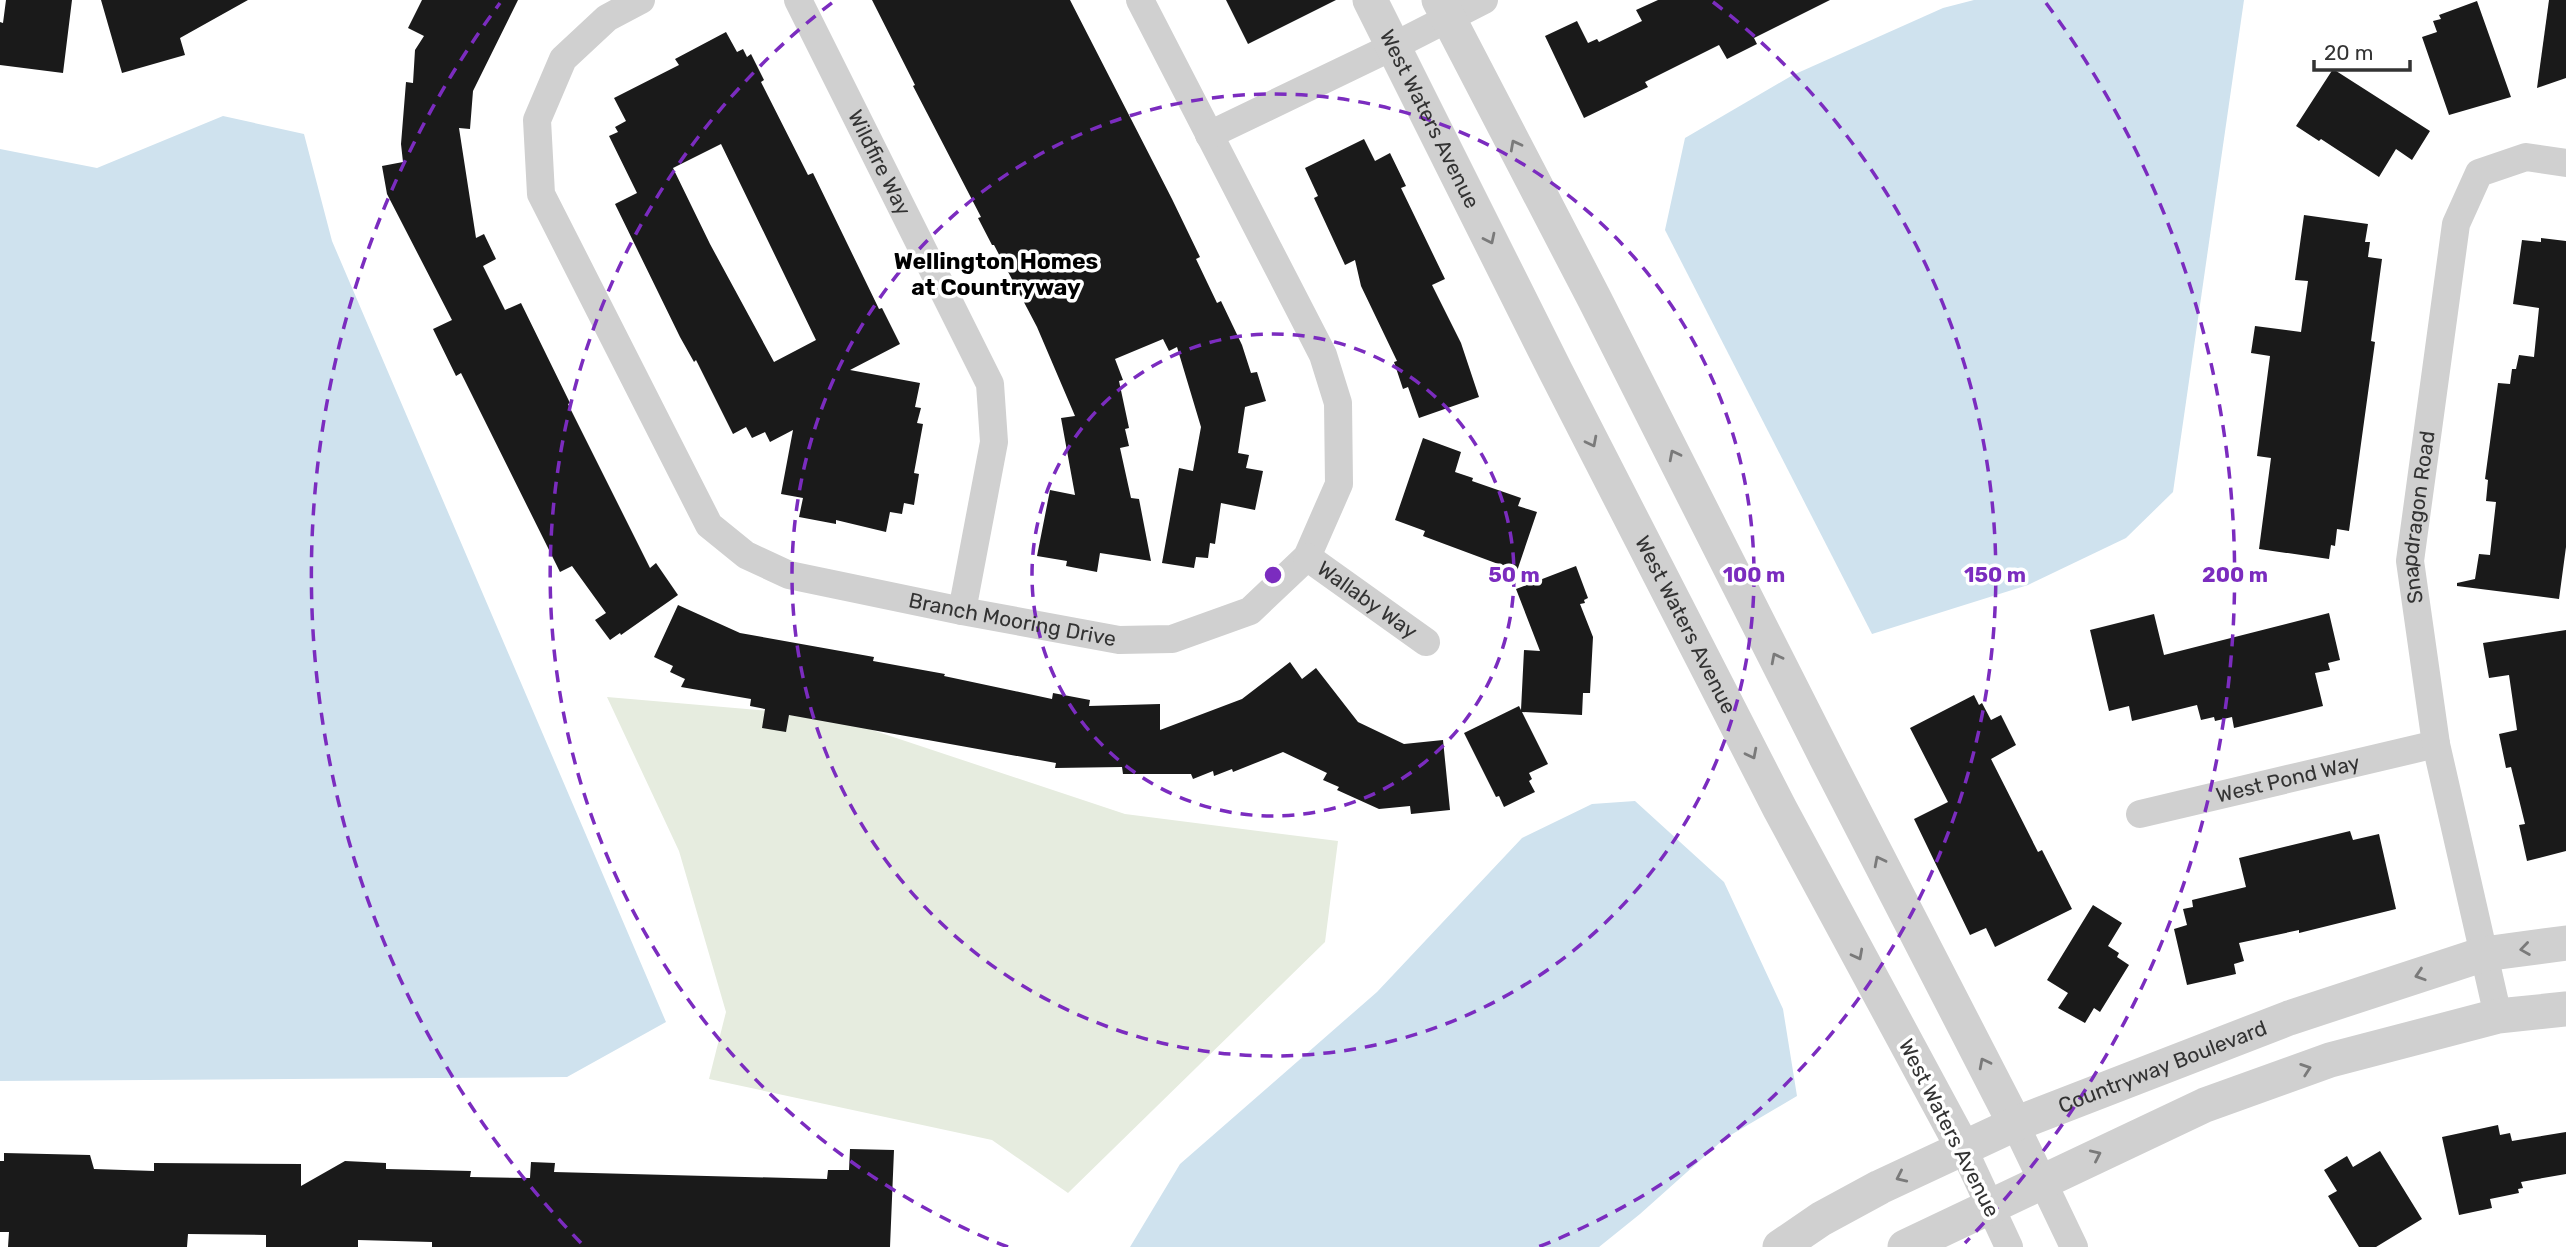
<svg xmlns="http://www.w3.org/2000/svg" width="2566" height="1247" font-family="Rubik,sans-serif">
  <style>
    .green { fill: #e6ecdf }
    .water { fill: #cfe2ee }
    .building { fill: #1a1a1a; fill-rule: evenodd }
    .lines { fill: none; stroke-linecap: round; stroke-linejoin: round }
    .minor { stroke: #d0d0d0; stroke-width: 28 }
    .tertiary { stroke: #d0d0d0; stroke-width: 35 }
    .oneway { stroke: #7a7a7a }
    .ring { fill: none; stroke: #7b2cbf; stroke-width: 3.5; stroke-dasharray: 12 9 }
    .labels { text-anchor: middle; stroke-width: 7; stroke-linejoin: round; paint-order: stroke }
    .street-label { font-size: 21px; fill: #333; stroke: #fff }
    .neighbourhood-label { font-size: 23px; font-weight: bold; fill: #000; stroke: #fff }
    .centre { fill: #7b2cbf; stroke: #fff; stroke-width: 3.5 }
    .ring-label { font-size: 21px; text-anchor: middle; font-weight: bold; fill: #7b2cbf; stroke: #fff; stroke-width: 7; stroke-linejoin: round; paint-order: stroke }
  </style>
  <rect width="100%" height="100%" fill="#fff"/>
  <!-- green -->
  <path class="green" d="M607,697L830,716L1125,814L1338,841L1325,942L1068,1193L992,1140L709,1079L726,1012L679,851Z"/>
  <!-- water -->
  <g class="water">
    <path d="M1974,0H2244L2173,492L2126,538L2028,585L1872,634L1665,230L1685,138L1793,75L1943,8Z"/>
    <path d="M223,116L304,134L332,241L666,1022L567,1077L0,1081V149L97,168Z"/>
    <path d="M1635,801L1724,882L1783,1009L1797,1096L1724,1139L1640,1214L1599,1247H1130L1180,1164L1377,992L1522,838L1592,804Z"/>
  </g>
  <!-- building -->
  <g class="building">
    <path d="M6,0H72L63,73L0,65V22L3,23Z"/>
    <path d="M101,0H248L180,38L185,55L122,73Z"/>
    <path d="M422,0H518L473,91L470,129L459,128L476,238L484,234L496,259L483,266L505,310L521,303L570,403L568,404L650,568L656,563L678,595L621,635L620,633L610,640L595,620L606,613L572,566L560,572L461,373L456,376L433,329L452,320L387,194L382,166L403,162L401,144L406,82L413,83L415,50L424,36L408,28Z"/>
    <path d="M872,0H1070L1172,199L1200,257L1196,259L1217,303L1221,301L1242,345L1251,373L1257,372L1266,401L1245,407L1238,453L1249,455L1246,468L1263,471L1255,510L1221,503L1215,544L1210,543L1208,558L1196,557L1194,568L1162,563L1179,468L1193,471L1201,427L1177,347L1169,351L1163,339L1115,359L1123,380L1119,381L1129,428L1125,429L1129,446L1120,448L1131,498L1139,499L1151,561L1100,553L1097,572L1066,566L1067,561L1037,556L1050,490L1075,495L1061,418L1075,416L1037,327L994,245H992L978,218L981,217L913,86L915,85Z"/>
    <path d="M1226,0H1336L1248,44Z"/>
    <path d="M1658,0H1830L1754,38L1757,44L1727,59L1719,45L1645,82L1648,87L1584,118L1545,36L1577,21L1588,43L1597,39L1599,42L1642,21L1636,10Z"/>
    <path d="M2549,0H2566V78L2537,88Z"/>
    <path d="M2477,1L2511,97L2449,115L2422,37L2437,32L2433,21L2441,19L2439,15Z"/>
    <path d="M726,32L737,52L743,49L747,57L751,54L764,80L761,82L808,175L813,173L879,309L882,308L900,344L850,370L920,383L915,407L921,408L917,423L923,424L914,473L919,474L914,505L904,503L902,514L890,512L886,532L836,520V524L799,517L803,498L781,494L793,430L770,442L765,432L752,438L746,427L733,434L696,360L694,362L680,337L615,204L637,193L609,136L618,132L615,127L626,121L614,98L679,65L675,59ZM721,144L816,340L774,362L710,244L673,168Z"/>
    <path d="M2333,69L2430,131L2412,160L2396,149L2379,177L2321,139L2319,141L2296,126Z"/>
    <path d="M1364,139L1375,161L1390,153L1406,186L1401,188L1445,279L1432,285L1461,343L1479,397L1419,418L1408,387L1403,389L1394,362L1397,361L1361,286L1355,260L1345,265L1314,198L1318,196L1305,168Z"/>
    <path d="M2304,215L2368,224L2365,242H2370L2368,257L2382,259L2371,341L2375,342L2349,531L2337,529L2335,546L2331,545L2329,559L2259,549L2271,458L2257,456L2270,356L2251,353L2255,326L2301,332L2308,281L2295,280Z"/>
    <path d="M2541,238L2566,241V547L2559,599L2457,586V583L2475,579L2479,554L2490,555L2496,502L2486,501L2488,480L2485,479L2498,383L2510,384L2512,369H2516L2519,355L2534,357L2539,308L2513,304L2522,240L2541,242Z"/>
    <path d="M1423,438L1461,452L1455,472L1473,478L1472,481L1521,498L1518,506L1537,512L1517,571L1423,536L1425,531L1395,520Z"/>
    <path d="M1576,566L1588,598L1584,600L1585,603L1580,604L1593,637L1590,693H1583L1582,715L1522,712L1548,764L1529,773L1532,779L1529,781L1535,792L1504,807L1499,796L1496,797L1464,733L1519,706L1521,710L1524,650L1540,651L1516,589Z"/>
    <path d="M678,605L740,633L874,657L873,661L945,674L944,676L1052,699L1053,693L1090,700L1089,706L1160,704V730L1242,699L1290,662L1302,679L1316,668L1358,722L1404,744L1443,740L1450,810L1411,814L1410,806L1379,809L1337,790L1339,787L1323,780L1327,773L1283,752L1233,772L1232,769L1214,776L1213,771L1193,779L1191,774H1123L1122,767L1055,768L1056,763L789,715L786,732L762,728L765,709L750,706L751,699L681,687L685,679L670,672L673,666L654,657Z"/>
    <path d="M2329,613L2340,660L2328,663L2330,670L2315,673L2323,706L2234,728L2232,717L2215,721L2214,717L2201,720L2197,705L2132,721L2129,706L2109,711L2090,630L2154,614L2164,655Z"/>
    <path d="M2566,630V851L2527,861L2519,825L2525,824L2511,767L2506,768L2499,734L2517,730L2509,675L2489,678L2483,643Z"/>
    <path d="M1974,695L1979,705L1982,703L1991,720L2001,715L2016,745L1991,759L2038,852L2042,850L2072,909L1995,947L1986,928L1970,935L1914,819L1948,802L1910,728Z"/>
    <path d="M2350,831L2353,840L2379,834L2396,909L2299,933V930L2239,943L2244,961L2234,964L2236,974L2187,985L2174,929L2187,925L2183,909L2193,907L2192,900L2246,887L2239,858Z"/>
    <path d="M2093,905L2122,923L2108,946L2119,953L2117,957L2129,965L2100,1012L2094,1008L2085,1023L2058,1008L2068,993L2047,980Z"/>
    <path d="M2498,1125L2500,1135L2510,1133L2512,1141L2566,1132V1174L2521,1182L2523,1188L2518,1189L2519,1193L2490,1199L2492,1208L2459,1215L2442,1137Z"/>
    <path d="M850,1149L894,1150L890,1247H432V1242L358,1240V1247H266V1235L188,1234L187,1247H8L9,1232H0V1161H4V1153L90,1155L94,1169L154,1171V1163L301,1164V1186L345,1161L386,1163V1169L471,1171L470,1177L530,1178L531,1162L555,1163L554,1172L827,1179L828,1170H849Z"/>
    <path d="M2380,1151L2422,1219L2376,1247H2359L2328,1196L2337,1191L2324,1170L2347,1156L2353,1167Z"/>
  </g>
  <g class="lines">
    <!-- minor -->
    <g class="minor">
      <path id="s1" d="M641,0L607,18L563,59L537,120L541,194L709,525L746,555L789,575L962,611L1119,640L1172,639L1250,611L1307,557L1339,484L1338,403L1323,355L1140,0"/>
      <path id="s2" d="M798,0L990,384L994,442L962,611"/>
      <path d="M1209,135L1394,46L1484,0"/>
      <path id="s3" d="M1307,557L1426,642"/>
      <path id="s4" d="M2140,814L2436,744"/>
      <path id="s5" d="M2498,1016L2436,744L2410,561L2456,224L2479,173L2526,157L2566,163"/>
      <path d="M2015,1124L2074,1247"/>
      <path d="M1963,1148L2009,1247"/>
    </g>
    <!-- tertiary -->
    <g class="tertiary">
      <path id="s6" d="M1370,0L1556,372L1780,809L1963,1148"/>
      <path d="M1439,0L1594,298L1826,757L2015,1124"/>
      <path id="s7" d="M1780,1247L1821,1219L1880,1187L2015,1124L2289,1018L2484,954L2566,943"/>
      <path d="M1905,1247L2205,1105L2330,1060L2498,1016L2566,1009"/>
    </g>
  </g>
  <!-- one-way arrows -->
  <defs><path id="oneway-chevron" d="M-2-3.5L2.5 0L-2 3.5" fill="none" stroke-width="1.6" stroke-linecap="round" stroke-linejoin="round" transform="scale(1.75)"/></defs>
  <g class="oneway">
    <use href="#oneway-chevron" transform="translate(1515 145) rotate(-118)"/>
    <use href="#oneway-chevron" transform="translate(1490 239) rotate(64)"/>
    <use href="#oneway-chevron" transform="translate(1592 442) rotate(63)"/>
    <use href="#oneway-chevron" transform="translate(1674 455) rotate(-117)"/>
    <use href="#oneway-chevron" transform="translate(1776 658) rotate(-117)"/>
    <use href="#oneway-chevron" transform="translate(1752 754) rotate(63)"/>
    <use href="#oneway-chevron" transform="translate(1879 861) rotate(-117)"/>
    <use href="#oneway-chevron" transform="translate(2525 949) rotate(172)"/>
    <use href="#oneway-chevron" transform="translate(1858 955) rotate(62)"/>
    <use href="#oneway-chevron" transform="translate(2420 975) rotate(162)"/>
    <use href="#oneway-chevron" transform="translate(1984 1063) rotate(-117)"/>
    <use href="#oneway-chevron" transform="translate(2306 1069) rotate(-19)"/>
    <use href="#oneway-chevron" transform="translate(2096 1155) rotate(-25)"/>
    <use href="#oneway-chevron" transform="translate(1901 1177) rotate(155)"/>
  </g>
  <!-- distance rings -->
  <g class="ring">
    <circle cx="1273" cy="575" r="241"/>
    <circle cx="1273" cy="575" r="481"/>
    <path d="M1008 1247A722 722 0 0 1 833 2M1713 2A722 722 0 0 1 1538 1247"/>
    <path d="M581 1243A962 962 0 0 1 500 3M2046 3A962 962 0 0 1 1965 1243"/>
  </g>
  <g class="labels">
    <!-- street labels -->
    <g class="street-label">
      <text dy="7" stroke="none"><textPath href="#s6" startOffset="133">West Waters Avenue</textPath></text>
      <text dy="7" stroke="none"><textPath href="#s2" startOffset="182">Wildfire Way</textPath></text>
      <text dy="7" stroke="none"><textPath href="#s5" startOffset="508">Snapdragon Road</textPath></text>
      <text dy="7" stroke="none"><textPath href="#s3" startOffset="74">Wallaby Way</textPath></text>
      <text dy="7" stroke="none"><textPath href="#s1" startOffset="933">Branch Mooring Drive</textPath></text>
      <text dy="7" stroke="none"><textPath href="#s6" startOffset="700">West Waters Avenue</textPath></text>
      <text dy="7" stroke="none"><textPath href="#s4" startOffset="152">West Pond Way</textPath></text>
      <text dy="7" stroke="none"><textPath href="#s7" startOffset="424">Countryway Boulevard</textPath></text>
      <text transform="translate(1949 1128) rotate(63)" y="7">West Waters Avenue</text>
    </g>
    <!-- neighbourhood labels -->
    <g class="neighbourhood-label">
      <text x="996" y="269">Wellington Homes<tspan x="996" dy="26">at Countryway</tspan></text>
    </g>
  </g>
  <circle cx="1273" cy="575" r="10" class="centre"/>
  <g class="ring-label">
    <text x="1514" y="582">50 m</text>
    <text x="1754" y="582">100 m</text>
    <text x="1995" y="582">150 m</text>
    <text x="2235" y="582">200 m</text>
  </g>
  <!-- scale -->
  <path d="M2314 60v10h96v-10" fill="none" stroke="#333333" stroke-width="3.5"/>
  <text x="2324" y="60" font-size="21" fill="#333333" stroke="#ffffff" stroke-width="5" paint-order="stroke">20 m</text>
</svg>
